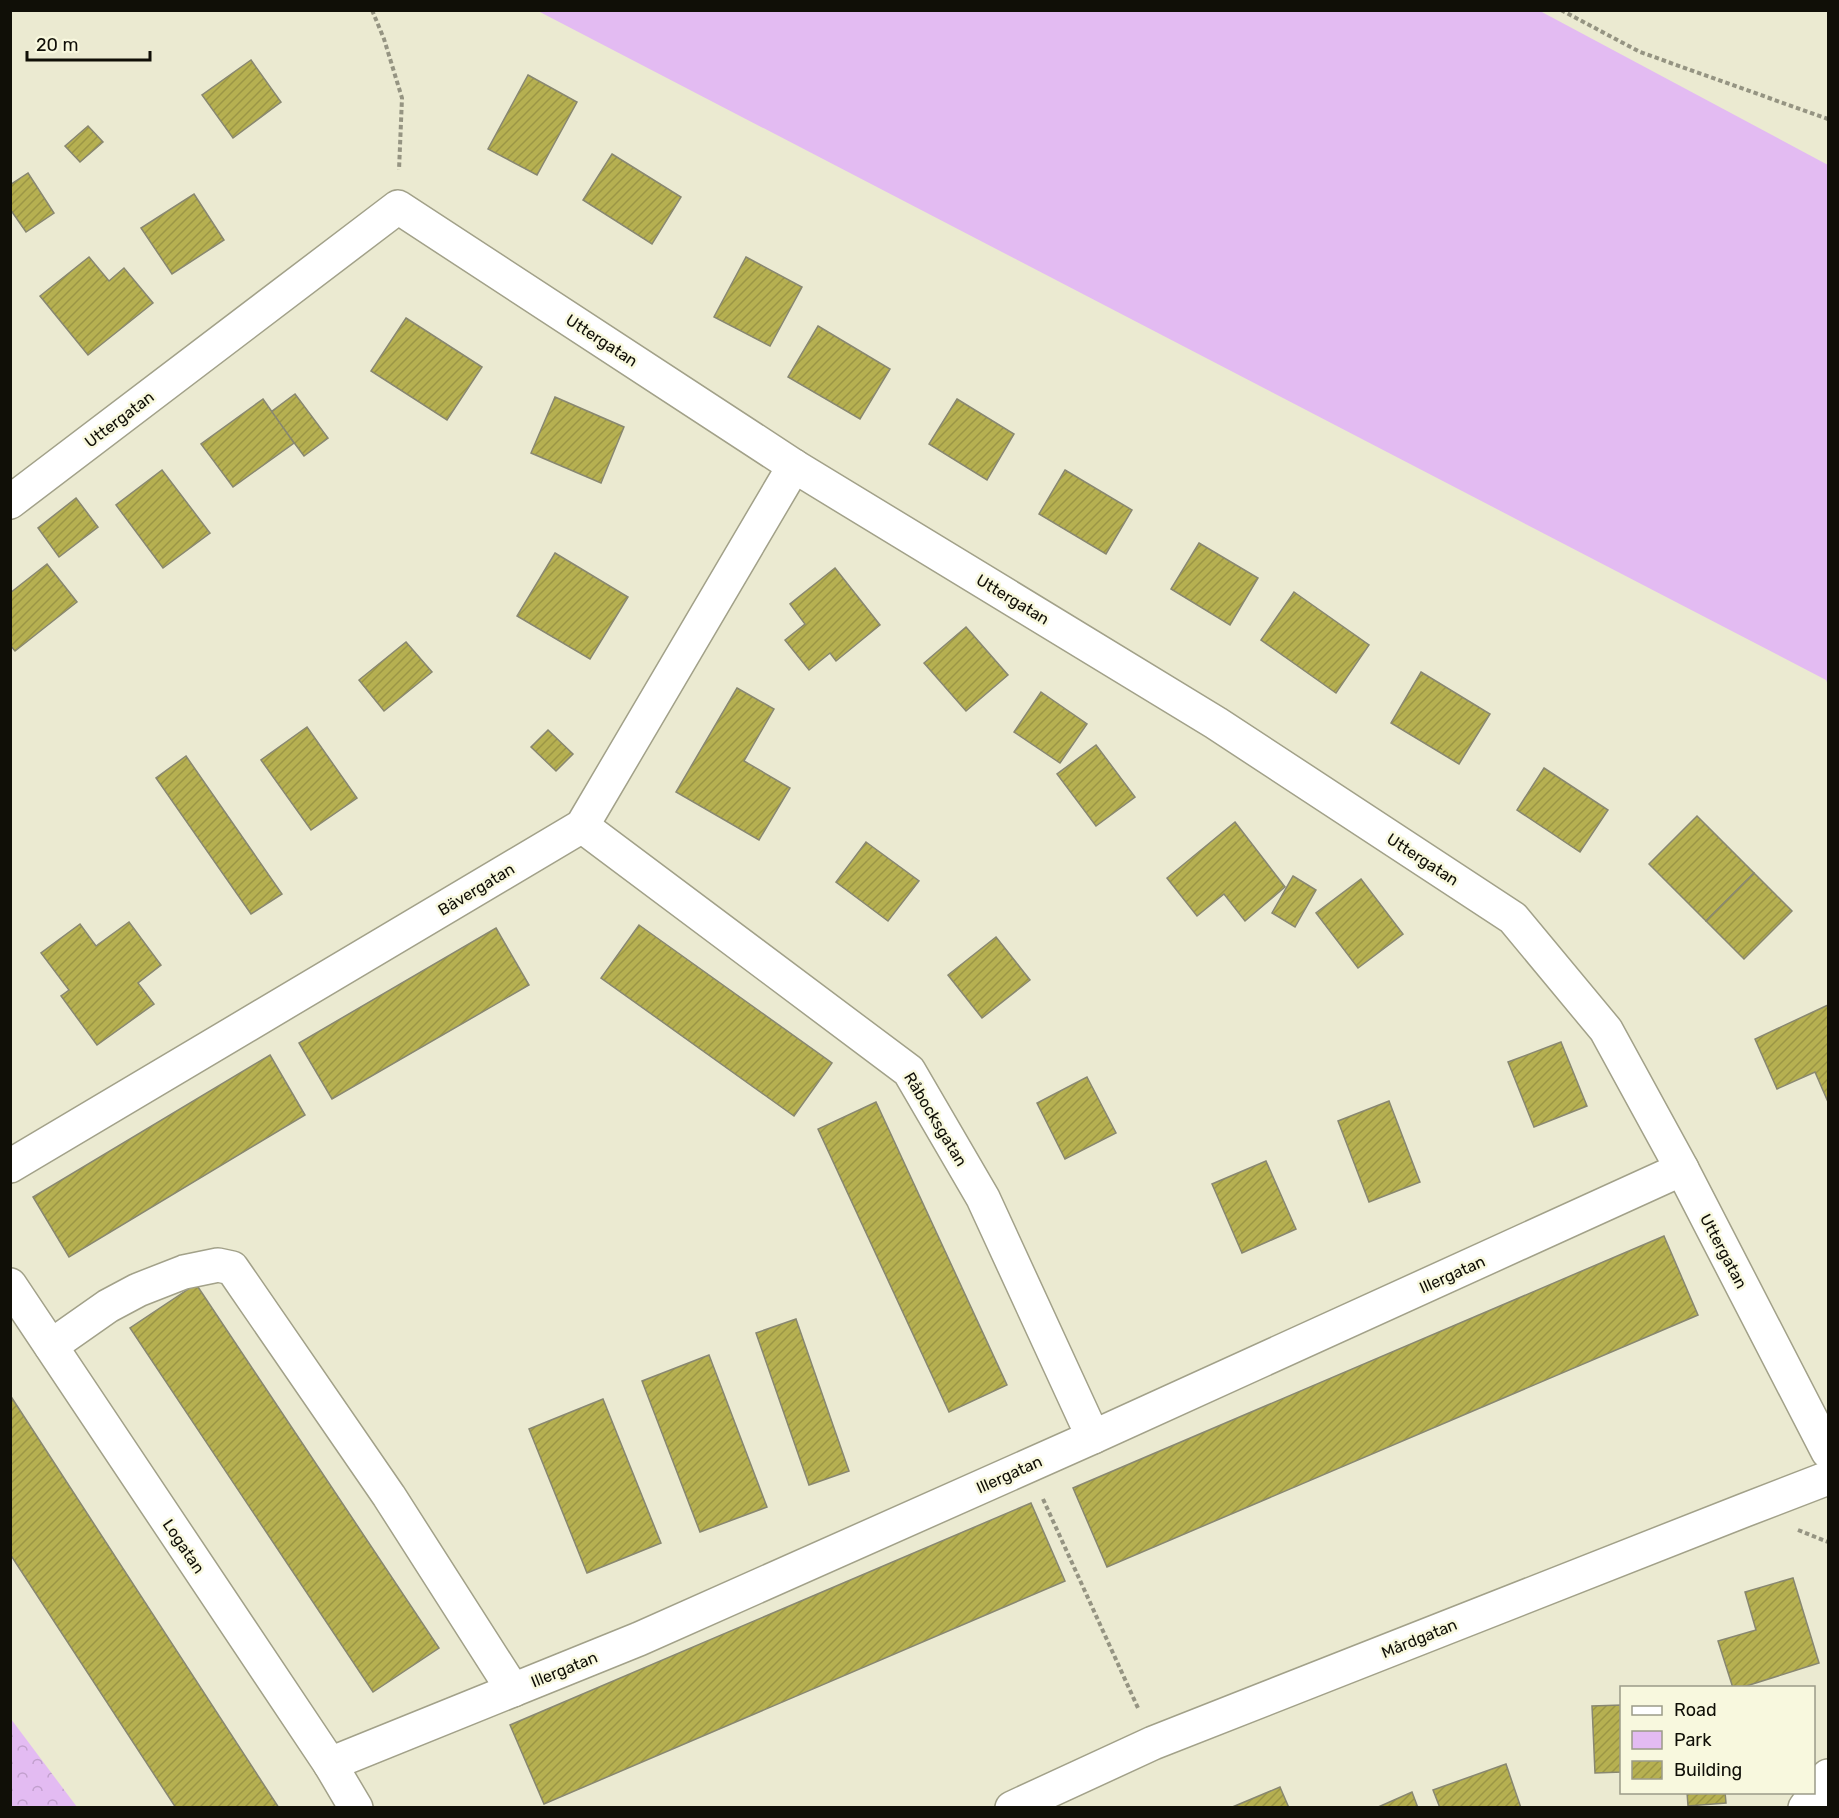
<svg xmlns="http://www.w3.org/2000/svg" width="1839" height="1818" font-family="Rubik,sans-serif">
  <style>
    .green { fill: #e3bbf2 }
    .forest { fill: url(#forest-crowns) }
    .building { fill: url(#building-hatch); stroke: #888770; stroke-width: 1.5 }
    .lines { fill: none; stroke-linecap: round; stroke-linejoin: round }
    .minor-casing { stroke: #a2a189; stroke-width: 36 }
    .path { stroke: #959482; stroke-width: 4; stroke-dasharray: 4.5 3; stroke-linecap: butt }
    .minor { stroke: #fff; stroke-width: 33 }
    .labels { text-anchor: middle; stroke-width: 5; stroke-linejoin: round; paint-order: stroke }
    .street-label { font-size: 16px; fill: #100f07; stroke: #f8f8de }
  </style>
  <defs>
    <pattern id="forest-crowns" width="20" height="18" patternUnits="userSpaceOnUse" patternTransform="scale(1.5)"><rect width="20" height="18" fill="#e3bbf2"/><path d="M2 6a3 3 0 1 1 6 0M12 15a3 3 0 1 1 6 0" fill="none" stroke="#c2a0ce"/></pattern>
    <pattern id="building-hatch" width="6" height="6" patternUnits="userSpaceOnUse" patternTransform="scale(1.5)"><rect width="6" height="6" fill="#b6b051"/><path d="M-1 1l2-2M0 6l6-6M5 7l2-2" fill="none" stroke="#9b9645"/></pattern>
  </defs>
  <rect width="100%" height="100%" fill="#ebead1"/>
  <!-- green -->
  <path class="green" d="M538,11H1540L1828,165V685L1826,680Z"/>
  <!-- forest -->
  <path class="forest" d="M11,1719L77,1807H11Z"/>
  <!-- building -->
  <g class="building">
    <path d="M251,60L281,102L233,138L202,95Z"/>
    <path d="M528,75L577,102L537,175L488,149Z"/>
    <path d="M88,126L103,142L80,162L65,146Z"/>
    <path d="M612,154L681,197L652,244L583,200Z"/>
    <path d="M28,173L54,213L26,232L10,209V185Z"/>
    <path d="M194,194L224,240L172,274L141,228Z"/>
    <path d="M89,257L109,281L124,268L153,303L88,355L40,296Z"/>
    <path d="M746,257L802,287L770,346L714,317Z"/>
    <path d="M406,318L482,367L447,420L371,371Z"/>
    <path d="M818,326L890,369L860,419L788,377Z"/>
    <path d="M295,394L328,438L304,456L271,412Z"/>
    <path d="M555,397L624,427L601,483L531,453Z"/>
    <path d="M263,399L294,443L233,487L201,444Z"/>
    <path d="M957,399L1014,434L987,480L929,444Z"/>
    <path d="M162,470L210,533L163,568L116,505Z"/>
    <path d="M1065,470L1132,510L1106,554L1039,514Z"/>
    <path d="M76,498L98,527L59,557L38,528Z"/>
    <path d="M1199,543L1258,578L1230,625L1171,589Z"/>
    <path d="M555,553L628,597L590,659L517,616Z"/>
    <path d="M47,564L77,602L15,651L10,645V593Z"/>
    <path d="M835,568L880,625L836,661L830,653L809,670L785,640L805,624L790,604Z"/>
    <path d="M1294,592L1369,645L1336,693L1261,640Z"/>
    <path d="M966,627L1008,675L966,711L924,663Z"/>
    <path d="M406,642L432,672L384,711L359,680Z"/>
    <path d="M1421,672L1490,714L1459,764L1391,723Z"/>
    <path d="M737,688L774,709L744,761L790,788L759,840L676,792Z"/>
    <path d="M1041,692L1087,724L1060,763L1014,732Z"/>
    <path d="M307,727L357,798L311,830L261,760Z"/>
    <path d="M548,730L573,754L556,771L531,747Z"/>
    <path d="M1096,745L1135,797L1096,826L1057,774Z"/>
    <path d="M186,756L282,894L251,914L156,778Z"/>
    <path d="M1544,768L1608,810L1580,852L1517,810Z"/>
    <path d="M1697,816L1754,873L1706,921L1649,864Z"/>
    <path d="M1235,822L1285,887L1245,921L1224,894L1197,916L1167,878Z"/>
    <path d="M866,842L919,881L888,921L836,882Z"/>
    <path d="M1754,873L1792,911L1744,959L1706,921Z"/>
    <path d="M1293,876L1316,890L1295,927L1272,913Z"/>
    <path d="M1361,879L1403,934L1358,968L1316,913Z"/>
    <path d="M129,922L161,965L138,983L154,1004L97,1045L61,996L69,990L41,953L80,924L96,946Z"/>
    <path d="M639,925L832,1063L794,1116L601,978Z"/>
    <path d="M496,928L529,985L332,1099L299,1043Z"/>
    <path d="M996,937L1030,980L982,1018L948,975Z"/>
    <path d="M1828,1005V1102L1815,1072L1777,1089L1755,1039Z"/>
    <path d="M1561,1042L1587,1106L1534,1127L1508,1062Z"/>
    <path d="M270,1055L305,1115L69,1257L33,1197Z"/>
    <path d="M1087,1077L1116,1133L1065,1159L1037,1103Z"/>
    <path d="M1389,1101L1420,1182L1369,1202L1338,1121Z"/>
    <path d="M876,1102L1007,1385L949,1412L818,1129Z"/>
    <path d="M1266,1161L1296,1229L1242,1253L1212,1184Z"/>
    <path d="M1664,1236L1698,1315L1107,1567L1073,1488Z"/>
    <path d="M196,1284L439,1648L373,1692L130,1328Z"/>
    <path d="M796,1319L849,1471L809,1485L756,1333Z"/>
    <path d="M709,1355L767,1507L700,1532L642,1381Z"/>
    <path d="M10,1395L279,1808H176L10,1554Z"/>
    <path d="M603,1399L661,1543L587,1573L529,1429Z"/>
    <path d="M1031,1503L1065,1581L544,1804L510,1725Z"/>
    <path d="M1793,1578L1819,1663L1740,1688H1733L1718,1641L1756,1630L1745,1592Z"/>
    <path d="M1622,1705V1772L1595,1773L1592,1706Z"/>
    <path d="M1506,1764L1521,1808H1440L1433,1790Z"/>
    <path d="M1280,1787L1289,1808H1230Z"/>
    <path d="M1412,1792L1418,1808H1376Z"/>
    <path d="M1687,1792H1725L1726,1803L1688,1806Z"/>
  </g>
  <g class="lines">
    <defs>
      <g id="minor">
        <path d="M10,502L398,207L794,466L1216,723L1513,918L1606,1030L1682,1169L1828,1452"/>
        <path d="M582,826L909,1071L983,1198L1093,1437"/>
        <path d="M10,1166L582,826L794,466"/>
        <path d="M10,1285L330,1764L356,1808"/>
        <path d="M51,1346L108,1306L138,1290L184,1272L218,1265L232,1268L389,1496L513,1690"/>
        <path d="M330,1764L639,1639L1093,1437L1682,1169"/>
        <path d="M1012,1808L1153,1743L1745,1510L1828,1478"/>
        <path d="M1805,1808L1828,1776"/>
      </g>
    </defs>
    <!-- minor casing -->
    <use href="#minor" class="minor-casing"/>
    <!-- path -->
    <g class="path">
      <path d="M372,10L384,39L402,98L399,170"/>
      <path d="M1561,10L1640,52L1828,119"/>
      <path d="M1043,1499L1138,1708"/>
      <path d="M1798,1530L1828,1542"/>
    </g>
    <!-- minor -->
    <use href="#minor" class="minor"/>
  </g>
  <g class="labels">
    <!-- street labels -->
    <g class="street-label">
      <text transform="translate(602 340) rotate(33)" y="6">Uttergatan</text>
      <text transform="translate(119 419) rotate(-37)" y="6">Uttergatan</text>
      <text transform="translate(1013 599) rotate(31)" y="6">Uttergatan</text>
      <text transform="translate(1423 859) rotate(33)" y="6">Uttergatan</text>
      <text transform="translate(476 889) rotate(-31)" y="6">Bävergatan</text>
      <text transform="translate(936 1119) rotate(59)" y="6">Råbocksgatan</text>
      <text transform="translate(1724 1251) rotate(62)" y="6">Uttergatan</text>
      <text transform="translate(1452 1274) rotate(-24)" y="6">Illergatan</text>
      <text transform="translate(1009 1474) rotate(-24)" y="6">Illergatan</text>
      <text transform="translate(184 1546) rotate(56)" y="6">Logatan</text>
      <text transform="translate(1419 1638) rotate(-22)" y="6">Mårdgatan</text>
      <text transform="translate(564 1669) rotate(-22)" y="6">Illergatan</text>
    </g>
  </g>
  <!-- border -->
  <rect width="1839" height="1818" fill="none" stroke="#100f07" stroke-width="24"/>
  <!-- legend -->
  <rect x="1620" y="1686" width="195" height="108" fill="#f8f8de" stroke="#9b9b88" stroke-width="1.5"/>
  <rect x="1632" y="1706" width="30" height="9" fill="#ffffff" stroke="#9b9b88" stroke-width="1.5"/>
  <text x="1674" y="1716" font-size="18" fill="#100f07">Road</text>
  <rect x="1632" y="1731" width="30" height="18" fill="#e3bbf2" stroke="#9b9b88" stroke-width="1.5"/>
  <text x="1674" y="1746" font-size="18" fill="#100f07">Park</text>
  <rect x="1632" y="1761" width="30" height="18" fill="url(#building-hatch)" stroke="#9b9b88" stroke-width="1.5"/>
  <text x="1674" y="1776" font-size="18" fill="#100f07">Building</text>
  <!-- scale -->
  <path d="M27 51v9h123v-9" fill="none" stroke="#100f07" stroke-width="3"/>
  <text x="36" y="51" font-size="18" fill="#100f07" stroke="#f8f8de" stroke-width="4.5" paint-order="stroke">20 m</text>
</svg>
